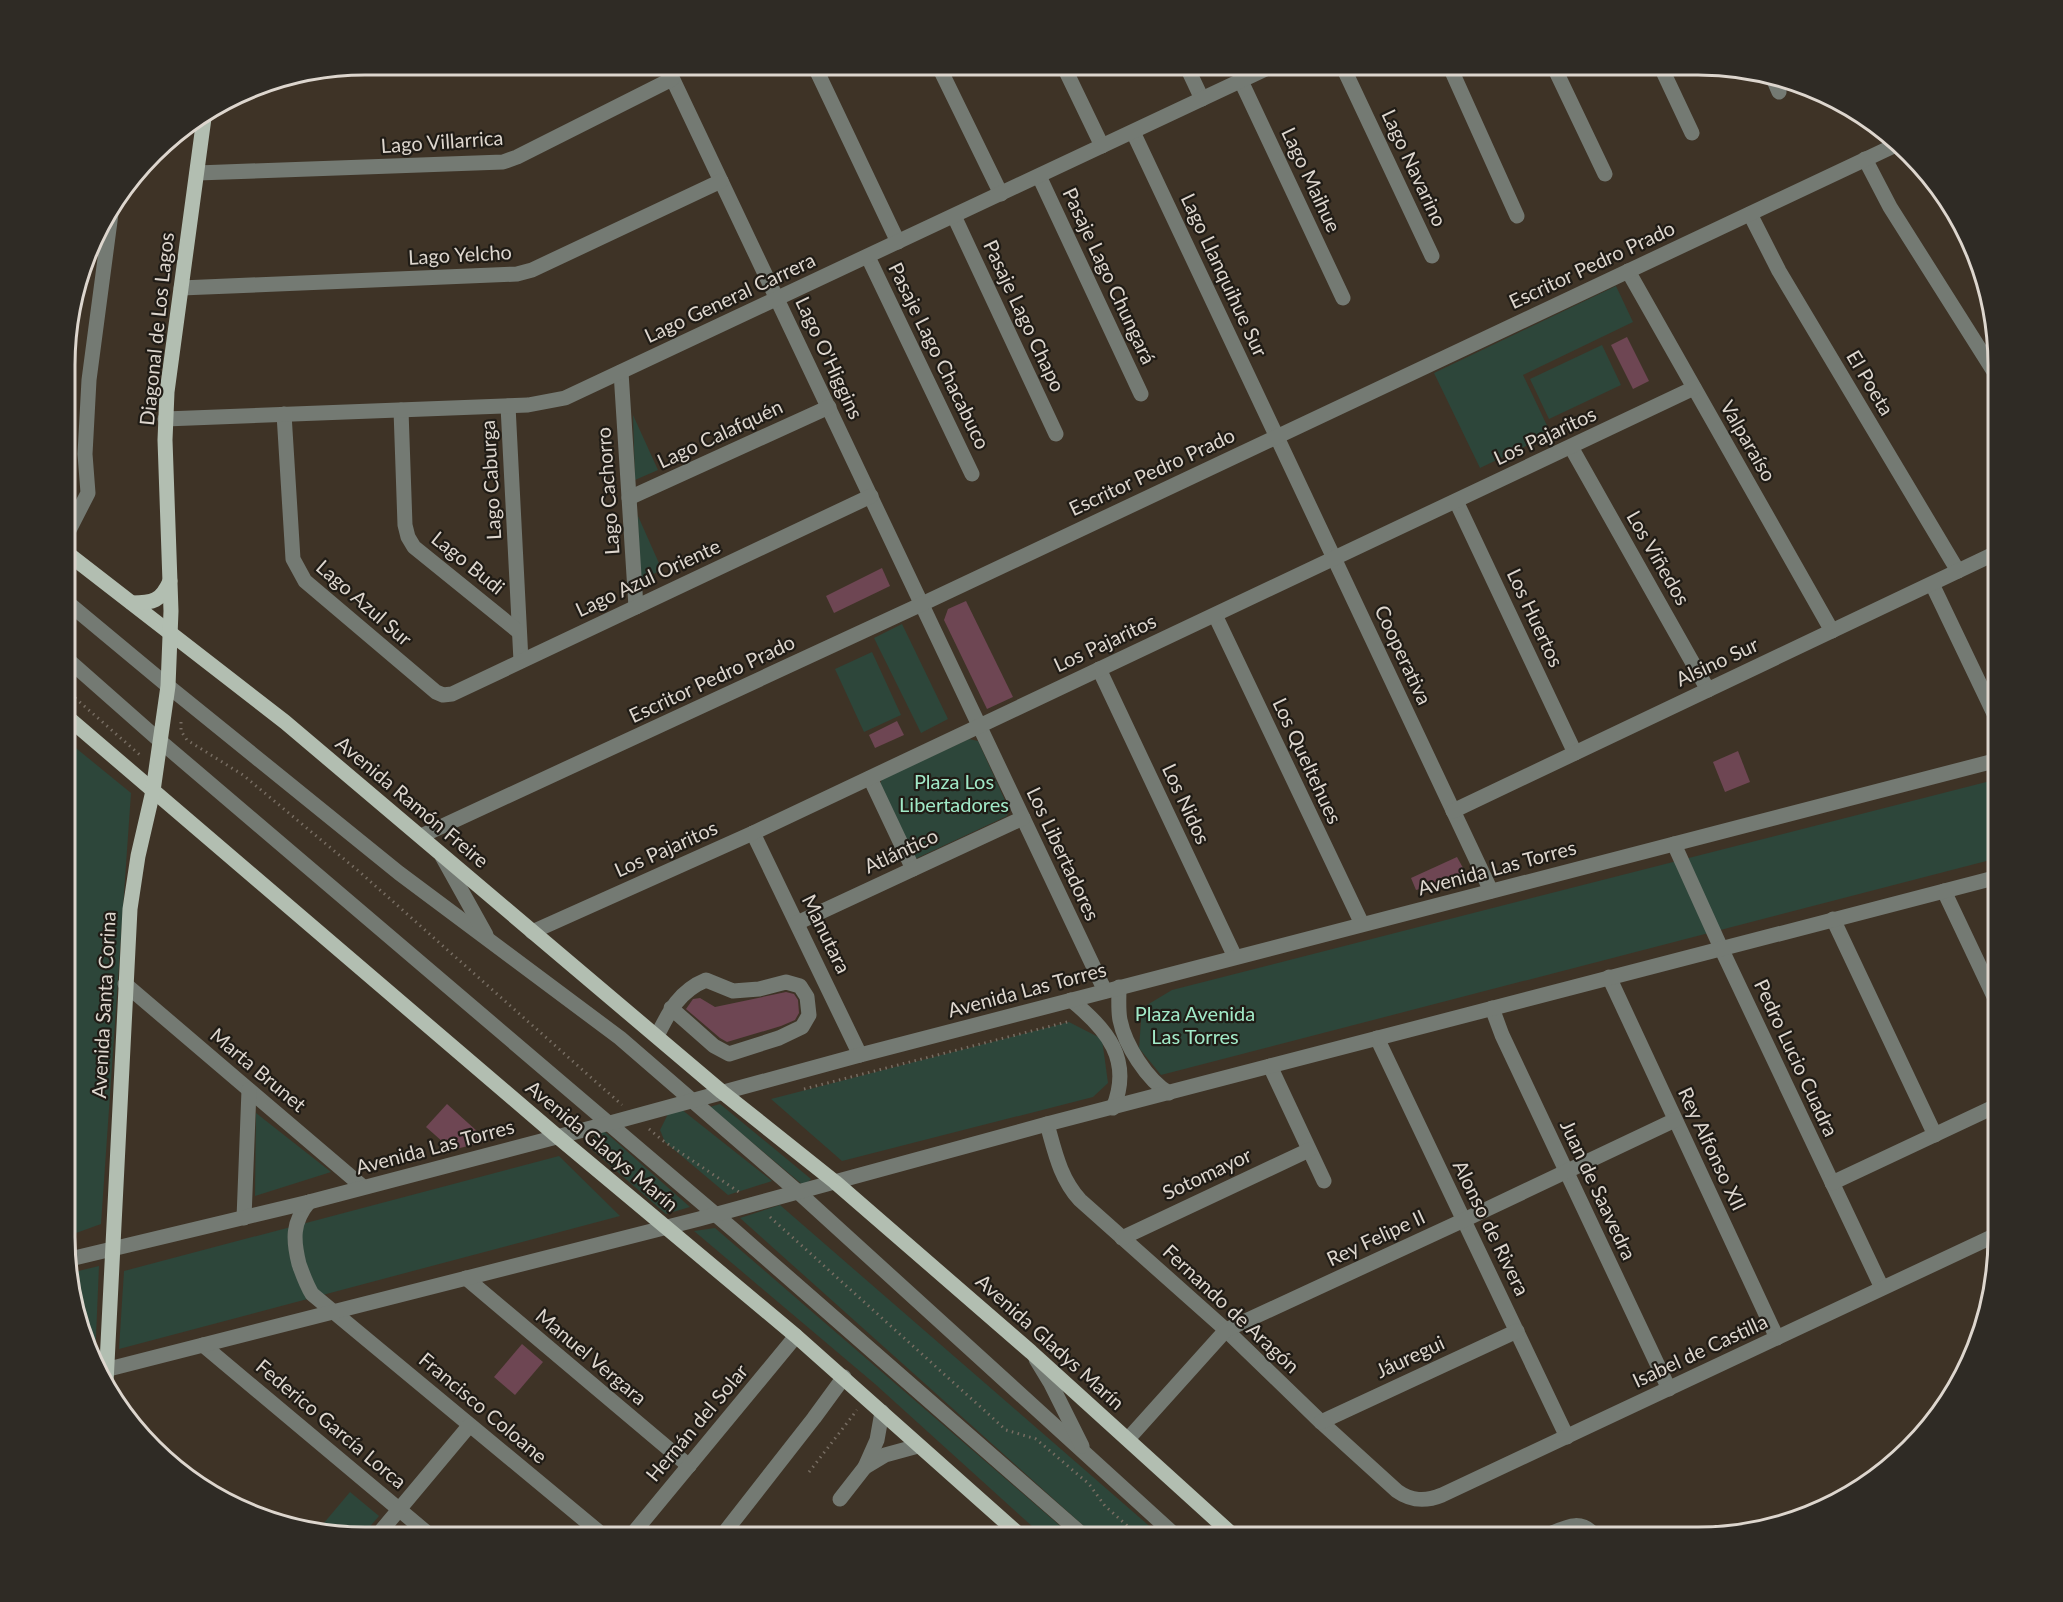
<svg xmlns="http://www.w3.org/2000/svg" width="2063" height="1602" font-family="Lato,sans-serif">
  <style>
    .green { fill: #2d463a }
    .building { fill: #6e4653 }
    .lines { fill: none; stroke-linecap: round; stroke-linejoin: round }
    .path { stroke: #776d62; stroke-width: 3; stroke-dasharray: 1.5 4.5; stroke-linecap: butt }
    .minor { stroke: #747a73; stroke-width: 15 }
    .major { stroke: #b2beb1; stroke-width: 15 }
    .labels { text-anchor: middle; stroke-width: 4.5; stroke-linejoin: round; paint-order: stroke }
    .street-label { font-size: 20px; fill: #ddd6ce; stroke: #201c16 }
    .park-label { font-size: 20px; fill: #a1e9c7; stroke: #201c16 }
    .rim { fill: none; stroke: #ddd6ce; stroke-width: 3 }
  </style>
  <rect width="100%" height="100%" fill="#3e3326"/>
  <!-- green -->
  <g class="green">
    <path d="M1616,286L1633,322L1523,375L1551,434L1480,468L1434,373Z"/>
    <path d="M1602,345L1621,385L1549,419L1530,379Z"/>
    <path d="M633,415L658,470L635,480Z"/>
    <path d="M638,516L662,570L639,581Z"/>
    <path d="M902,624L948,719L921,733L874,638Z"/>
    <path d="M872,652L901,715L864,732L835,669Z"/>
    <path d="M969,739L978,741L1009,809L1007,816L915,859L880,784L882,779Z"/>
    <path d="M66,740L131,793L101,1224L65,1237Z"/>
    <path d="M1998,779V858L1161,1075L1139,1048L1142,1008L1172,990Z"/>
    <path d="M1069,1022L1102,1039L1108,1083L1093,1097L842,1161L771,1099Z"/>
    <path d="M720,1104L811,1179L804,1186L710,1107Z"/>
    <path d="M681,1109L772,1181L728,1195L665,1142L660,1130L669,1112Z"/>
    <path d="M256,1113L331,1172L255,1196Z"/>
    <path d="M604,1131L690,1207L666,1214L590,1148L595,1135Z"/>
    <path d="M559,1156L620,1216L119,1349L124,1271Z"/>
    <path d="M780,1205L1162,1537H1096L740,1218Z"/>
    <path d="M715,1228L1073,1537H1044L875,1384L694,1231Z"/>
    <path d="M99,1266L95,1360L93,1361L70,1273Z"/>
    <path d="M350,1492L379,1516L361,1537H346L318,1530Z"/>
  </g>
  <!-- building -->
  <g class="building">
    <path d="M1627,337L1649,381L1633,389L1611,345Z"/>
    <path d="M882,568L890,586L834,613L826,596Z"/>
    <path d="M966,601L1013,697L987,709L944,620L948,609Z"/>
    <path d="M897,721L904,735L875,748L869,735Z"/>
    <path d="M1738,751L1750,782L1725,792L1713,762Z"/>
    <path d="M1457,857L1468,877L1416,890L1411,878Z"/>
    <path d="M786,992L794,994L798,1000L799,1013L795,1020L781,1026L727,1042L720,1038L686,1009L693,999L700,998L715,1007Z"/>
    <path d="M447,1104L488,1141L452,1150L426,1127Z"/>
    <path d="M522,1344L543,1362L515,1395L494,1377Z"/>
  </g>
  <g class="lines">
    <!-- path -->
    <g class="path">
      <path d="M66,690L140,755"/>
      <path d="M181,722V731L187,740L243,775L362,874L622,1105"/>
      <path d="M804,1089L1071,1021"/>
      <path d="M649,1129L662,1140L739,1192"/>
      <path d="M770,1217L1006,1430L1036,1439L1089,1484L1105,1506L1140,1537"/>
      <path d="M809,1472L857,1410"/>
    </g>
    <!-- minor -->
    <g class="minor">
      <path d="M360,65H481"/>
      <path d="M666,65L1105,991"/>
      <path d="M814,65L898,242"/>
      <path d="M938,65L1001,194"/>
      <path d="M1063,65L1102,146"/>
      <path d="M1186,65L1202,99"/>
      <path d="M1342,65L1432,256"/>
      <path d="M1449,65L1517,216"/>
      <path d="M1553,65L1605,174"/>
      <path d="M1660,65L1692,133"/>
      <path d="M1773,78L1779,92"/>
      <path d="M1241,81L1343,298"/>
      <path d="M1133,132L1491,891"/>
      <path d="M1865,159L1890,207L1998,378"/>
      <path d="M197,173L503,162L517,157L672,79"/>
      <path d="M1039,176L1141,394"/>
      <path d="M1750,214L1779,271L1958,571"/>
      <path d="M954,216L1056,434"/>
      <path d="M868,257L972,474"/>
      <path d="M1628,271L1832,631"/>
      <path d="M181,288L517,274L532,270L721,181"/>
      <path d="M621,372L636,607"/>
      <path d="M508,406L521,661"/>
      <path d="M401,410L405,525L408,537L414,547L519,632"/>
      <path d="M284,414L293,559L305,581L436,692L443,695L452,694L871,496"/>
      <path d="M165,419L528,405L565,398L1274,65"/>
      <path d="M1571,447L1708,690"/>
      <path d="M629,498L829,407"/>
      <path d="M1456,501L1575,753"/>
      <path d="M67,534L88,493L85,454L89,380L112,206"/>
      <path d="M1932,584L1998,722"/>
      <path d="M67,602L168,686L399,873L620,1038L798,1192L1177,1537"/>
      <path d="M1215,615L1362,924"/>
      <path d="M66,658L160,741L735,1231L1085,1537"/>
      <path d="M1099,669L1235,957"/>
      <path d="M870,778L913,869"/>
      <path d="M1453,811L1998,552"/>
      <path d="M753,833L860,1055"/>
      <path d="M421,836L922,604L1900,143"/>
      <path d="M1674,844L1721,948L1882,1288"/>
      <path d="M442,856L486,935"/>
      <path d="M1944,891L1998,1005"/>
      <path d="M1833,919L1935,1135"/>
      <path d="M797,923L1023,818"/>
      <path d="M532,932L753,833L1694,388"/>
      <path d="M1609,977L1777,1338"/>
      <path d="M125,984L363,1187"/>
      <path d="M1119,987C1119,998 1118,1010 1120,1020C1125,1045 1147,1080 1169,1093"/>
      <path d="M1071,1000C1107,1029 1133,1060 1113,1108"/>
      <path d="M1492,1008L1502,1035L1669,1389"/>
      <path d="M657,1036C669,1012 679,991 706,980L733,991L759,989L786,982L800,986L807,997L809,1015L802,1027L779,1038L729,1054L714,1046L671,1008"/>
      <path d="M1377,1038L1567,1437"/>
      <path d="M1270,1066L1324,1181"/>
      <path d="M1047,1124C1055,1152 1060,1178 1080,1200L1226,1330L1321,1422L1397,1491C1411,1501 1425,1502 1442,1495L1998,1234"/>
      <path d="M1832,1183L1998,1105"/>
      <path d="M309,1202C292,1222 293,1240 299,1264C303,1275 306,1284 312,1294L605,1537"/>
      <path d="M244,1218L249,1090"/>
      <path d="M1122,1238L1309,1150"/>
      <path d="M66,1260L309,1202L610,1123L860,1055L1998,760"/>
      <path d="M466,1278L689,1466"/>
      <path d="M203,1345L432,1537"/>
      <path d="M1036,1359L1050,1382L1082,1446"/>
      <path d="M97,1372L699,1219L1047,1124L1998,877"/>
      <path d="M1321,1422L1517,1331"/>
      <path d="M1128,1439L1226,1330L1464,1220L1675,1120"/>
      <path d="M865,1467L885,1455L918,1446"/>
      <path d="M840,1499L865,1467L877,1440L882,1412"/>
      <path d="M376,1537L469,1426"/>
      <path d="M630,1537L796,1336"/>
      <path d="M721,1537L814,1418L844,1377"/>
      <path d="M1543,1537C1563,1529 1580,1516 1596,1537"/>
    </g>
    <!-- major -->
    <g class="major">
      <path d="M67,553L285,722L722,1092L835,1182L1031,1352L1235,1537"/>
      <path d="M132,603C153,603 161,601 170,581"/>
      <path d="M66,716L558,1137L796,1336L1022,1537"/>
      <path d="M106,1383L130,909L138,856L153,791L168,686L171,611L165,440L167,392L204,118"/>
    </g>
  </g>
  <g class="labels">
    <!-- street labels -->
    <g class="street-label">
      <text transform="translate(442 142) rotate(-4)" y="7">Lago Villarrica</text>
      <text transform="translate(1414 168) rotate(65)" y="7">Lago Navarino</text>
      <text transform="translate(1311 180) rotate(65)" y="7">Lago Maihue</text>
      <text transform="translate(460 255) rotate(-3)" y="7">Lago Yelcho</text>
      <text transform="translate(1592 265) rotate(-25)" y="7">Escritor Pedro Prado</text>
      <text transform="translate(1224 275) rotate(65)" y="7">Lago Llanquihue Sur</text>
      <text transform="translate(1109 276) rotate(65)" y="7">Pasaje Lago Chungará</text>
      <text transform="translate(730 298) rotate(-25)" y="7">Lago General Carrera</text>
      <text transform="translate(1024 316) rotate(65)" y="7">Pasaje Lago Chapo</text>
      <text transform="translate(157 329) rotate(-84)" y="7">Diagonal de Los Lagos</text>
      <text transform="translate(939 356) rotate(64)" y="7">Pasaje Lago Chacabuco</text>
      <text transform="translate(829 358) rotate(65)" y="7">Lago O'Higgins</text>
      <text transform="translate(1870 383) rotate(59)" y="7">El Poeta</text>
      <text transform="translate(720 434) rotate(-25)" y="7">Lago Calafquén</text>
      <text transform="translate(1545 436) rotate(-25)" y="7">Los Pajaritos</text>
      <text transform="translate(1748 441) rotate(60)" y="7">Valparaíso</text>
      <text transform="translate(1152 472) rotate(-25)" y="7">Escritor Pedro Prado</text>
      <text transform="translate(491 480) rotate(-93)" y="7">Lago Caburga</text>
      <text transform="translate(608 491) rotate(-94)" y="7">Lago Cachorro</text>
      <text transform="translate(1658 558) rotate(60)" y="7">Los Viñedos</text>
      <text transform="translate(468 563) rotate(39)" y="7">Lago Budi</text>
      <text transform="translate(648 578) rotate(-25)" y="7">Lago Azul Oriente</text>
      <text transform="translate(364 603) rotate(41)" y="7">Lago Azul Sur</text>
      <text transform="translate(1535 618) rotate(65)" y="7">Los Huertos</text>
      <text transform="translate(1105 643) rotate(-25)" y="7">Los Pajaritos</text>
      <text transform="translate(1403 655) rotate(65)" y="7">Cooperativa</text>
      <text transform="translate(1717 662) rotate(-25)" y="7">Alsino Sur</text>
      <text transform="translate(712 679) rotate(-25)" y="7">Escritor Pedro Prado</text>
      <text transform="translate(1307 761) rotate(65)" y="7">Los Queltehues</text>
      <text transform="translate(412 802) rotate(40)" y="7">Avenida Ramón Freire</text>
      <text transform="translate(1186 804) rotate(65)" y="7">Los Nidos</text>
      <text transform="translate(666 849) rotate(-24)" y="7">Los Pajaritos</text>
      <text transform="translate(901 851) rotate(-25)" y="7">Atlántico</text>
      <text transform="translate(1063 854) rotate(65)" y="7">Los Libertadores</text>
      <text transform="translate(1497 868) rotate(-15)" y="7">Avenida Las Torres</text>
      <text transform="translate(826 934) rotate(64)" y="7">Manutara</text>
      <text transform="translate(1027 990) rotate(-15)" y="7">Avenida Las Torres</text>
      <text transform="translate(104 1005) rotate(-87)" y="7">Avenida Santa Corina</text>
      <text transform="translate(1796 1058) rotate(65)" y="7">Pedro Lucio Cuadra</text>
      <text transform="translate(258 1070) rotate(40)" y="7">Marta Brunet</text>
      <text transform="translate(602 1146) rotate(40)" y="7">Avenida Gladys Marín</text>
      <text transform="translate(435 1147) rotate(-15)" y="7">Avenida Las Torres</text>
      <text transform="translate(1712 1149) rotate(65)" y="7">Rey Alfonso XII</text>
      <text transform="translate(1207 1174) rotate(-25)" y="7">Sotomayor</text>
      <text transform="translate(1598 1190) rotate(65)" y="7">Juan de Saavedra</text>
      <text transform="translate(1491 1228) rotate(64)" y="7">Alonso de Rivera</text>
      <text transform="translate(1376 1238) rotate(-25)" y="7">Rey Felipe II</text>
      <text transform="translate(1231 1309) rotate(43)" y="7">Fernando de Aragón</text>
      <text transform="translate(1050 1342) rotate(42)" y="7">Avenida Gladys Marín</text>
      <text transform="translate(1700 1351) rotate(-25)" y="7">Isabel de Castilla</text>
      <text transform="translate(591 1357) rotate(40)" y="7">Manuel Vergara</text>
      <text transform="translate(1410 1357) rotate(-25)" y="7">Jáuregui</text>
      <text transform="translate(483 1408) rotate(40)" y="7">Francisco Coloane</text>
      <text transform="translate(697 1423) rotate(-50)" y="7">Hernán del Solar</text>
      <text transform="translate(331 1424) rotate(40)" y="7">Federico García Lorca</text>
    </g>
    <!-- park labels -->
    <g class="park-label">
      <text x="954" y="789">Plaza Los<tspan x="954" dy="23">Libertadores</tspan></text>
      <text x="1195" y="1021">Plaza Avenida<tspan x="1195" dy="23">Las Torres</tspan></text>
    </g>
  </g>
  <!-- crop -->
  <path d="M0 0H2063V1602H0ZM365 75H1698A290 290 0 0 1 1988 365V1237A290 290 0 0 1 1698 1527H365A290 290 0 0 1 75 1237V365A290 290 0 0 1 365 75Z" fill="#2f2b25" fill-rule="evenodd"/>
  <path class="rim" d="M365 75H1698A290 290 0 0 1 1988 365V1237A290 290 0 0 1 1698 1527H365A290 290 0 0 1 75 1237V365A290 290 0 0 1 365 75Z"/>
</svg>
